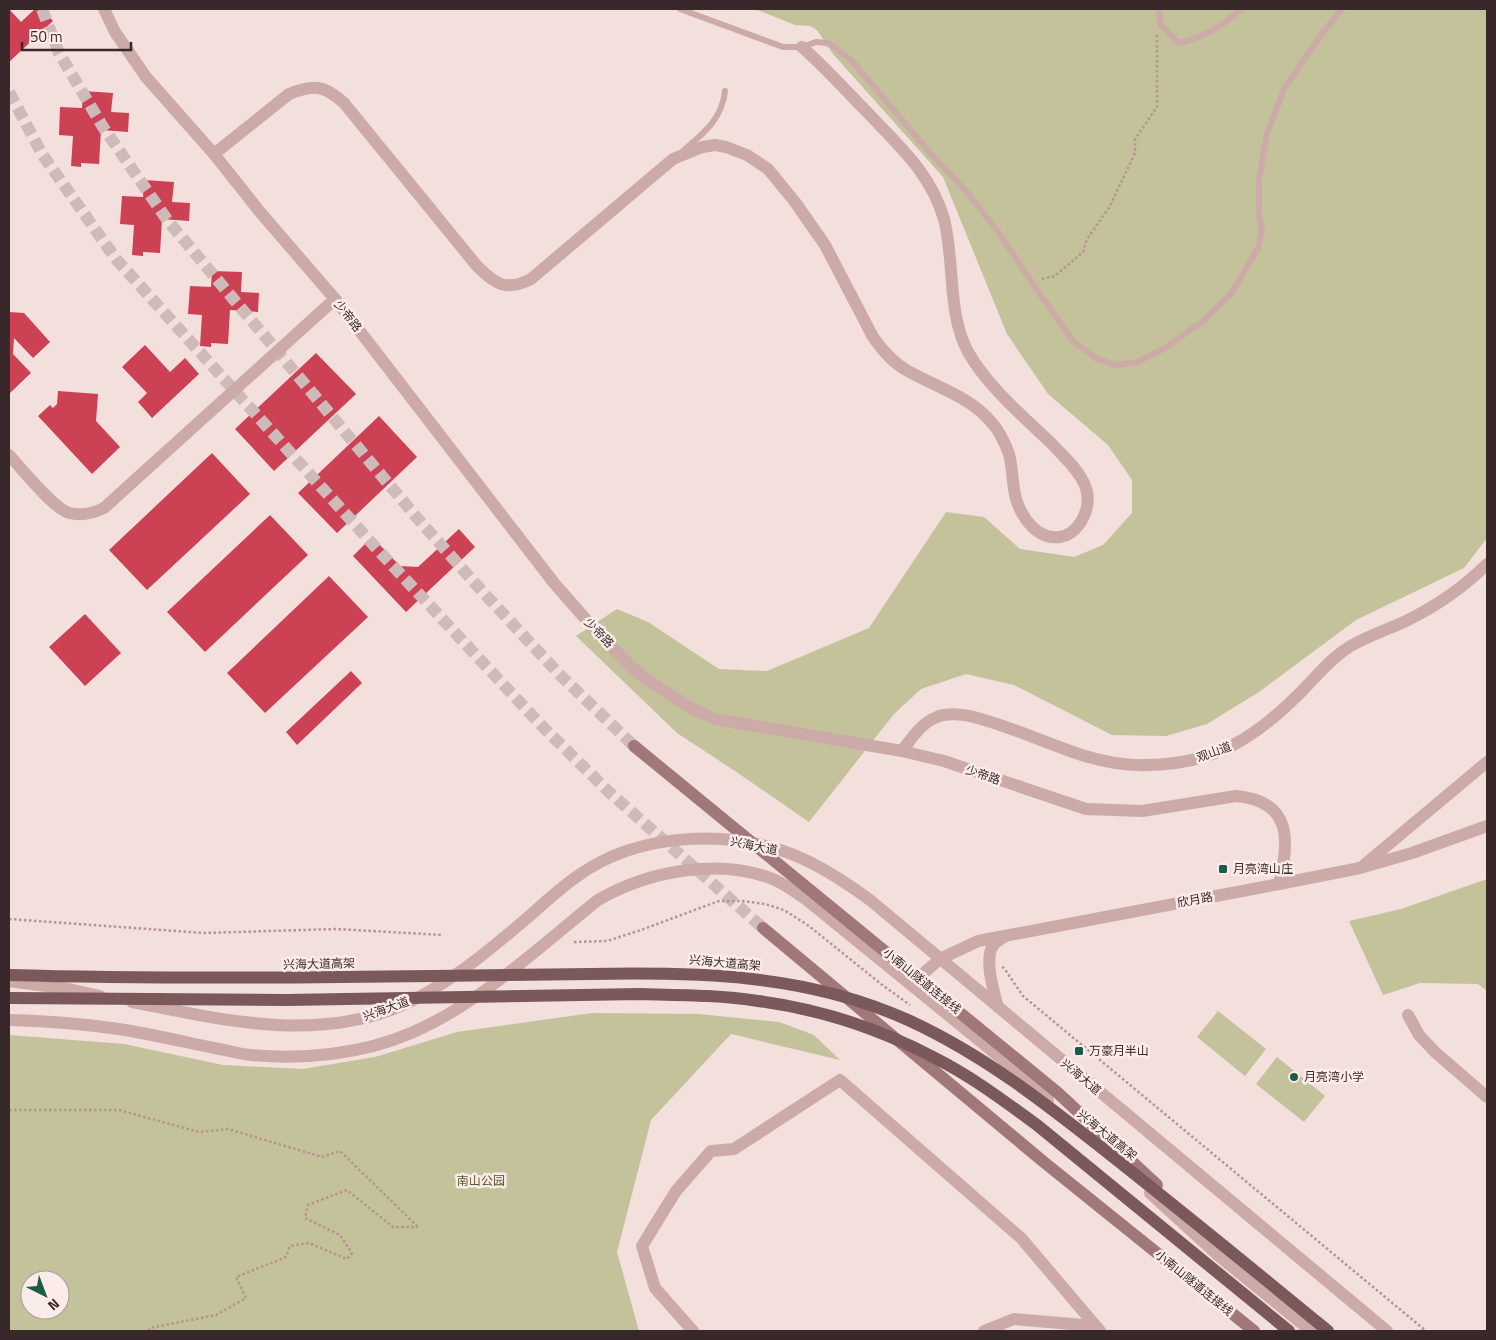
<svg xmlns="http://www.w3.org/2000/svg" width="1496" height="1340" font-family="'Titillium Web','Noto Sans SC',sans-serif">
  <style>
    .green { fill: #c3c29b; fill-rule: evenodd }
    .building { fill: #cc4154 }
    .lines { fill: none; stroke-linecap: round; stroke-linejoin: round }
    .secondary-tunnel { stroke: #cebab8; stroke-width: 12; stroke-dasharray: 12 6; stroke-linecap: butt }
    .path { stroke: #b89391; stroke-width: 2.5; stroke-dasharray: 2.5 2.5; stroke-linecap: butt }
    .service { stroke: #ccaaa7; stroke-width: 6 }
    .minor { stroke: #ccaaa7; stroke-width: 12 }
    .tertiary { stroke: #ccaaa7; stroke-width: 12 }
    .secondary { stroke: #a07879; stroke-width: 12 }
    .primary { stroke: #7b585a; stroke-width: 12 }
    .poi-dot { fill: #1b5c48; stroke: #fbebe9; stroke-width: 2 }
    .labels { text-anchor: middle; stroke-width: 5; stroke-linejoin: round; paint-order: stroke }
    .street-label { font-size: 12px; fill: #382829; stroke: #fbebe9 }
    .poi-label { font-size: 12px; fill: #382829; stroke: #fbebe9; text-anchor: start }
    .park-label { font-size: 12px; fill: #58572a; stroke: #fbebe9 }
  </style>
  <rect width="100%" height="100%" fill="#f3dfdc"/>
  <!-- green -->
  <g class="green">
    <path d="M755,9H1487V538L1464,568L1356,620L1259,692L1207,724L1166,736L1112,735L1014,685L966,674L921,689L894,714L809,822L735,771L677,733L576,636L617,609L648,622L719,669L767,671L869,628L946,512L984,517L1020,549L1074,557L1103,545L1132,513V480L1108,445L1048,394L1007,334L943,177L833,54L817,30L810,26L795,25Z"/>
    <path d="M1487,879V991L1478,984L1420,983L1383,995L1349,921L1401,909Z"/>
    <path d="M1218,1011L1266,1049L1245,1076L1197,1037Z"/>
    <path d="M592,1013L698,1014L779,1022L814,1035L840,1060L731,1034L651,1120L617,1252L639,1331H9V1035L124,1044L223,1065L303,1069L375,1057L457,1032ZM30,1280H60V1310H30Z"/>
    <path d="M1277,1057L1325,1096L1304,1122L1256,1084Z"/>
  </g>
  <!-- building -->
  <g class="building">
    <path d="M9,9L21,22L35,9H42L53,21L9,62Z"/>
    <path d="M83,91L113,93L111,112L129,113L128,132L101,130L99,164L81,163V167L71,166L73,136L59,135L60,107L82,108Z"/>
    <path d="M144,180L174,182L172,202L190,203L189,221L162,219L160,253L143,252V256L132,255L134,225L120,224L122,196L143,197Z"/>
    <path d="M212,271L242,272L241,292L259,293L258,312L230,310L228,344L211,343V347L200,346L202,315L188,314L190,286L211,287Z"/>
    <path d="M9,312L24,313L50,342L33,358L14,338L13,354L31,373L10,393L9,391Z"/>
    <path d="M145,345L170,372L185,358L199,374L152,418L138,402L147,393L122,367Z"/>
    <path d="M316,353L356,394L274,471L235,429Z"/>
    <path d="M58,391L98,394L96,421L120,447L92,474L38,416L50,405L53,408L57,404Z"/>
    <path d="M379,416L417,457L337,533L298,493Z"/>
    <path d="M212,453L250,494L147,590L109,550Z"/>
    <path d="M270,515L308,555L205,652L167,612Z"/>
    <path d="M459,529L475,547L406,612L353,556L372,537L400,566L418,567Z"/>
    <path d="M329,576L368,617L265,713L227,673Z"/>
    <path d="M85,614L121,653L85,686L49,647Z"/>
    <path d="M351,671L362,683L297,745L286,732Z"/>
  </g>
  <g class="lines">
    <!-- secondary-tunnel -->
    <g class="secondary-tunnel">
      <path d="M42,9L59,53L103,127L168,221L418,519L482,591L560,675L634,746"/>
      <path d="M9,92L42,154L116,259L378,550L541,725L609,792L763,928"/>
    </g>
    <!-- path -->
    <g class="path">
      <path d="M1042,279L1055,276L1083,252L1087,239L1109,208L1135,153V139L1157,107V35"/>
      <path d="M9,919L204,933L336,929L443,935"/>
      <path d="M574,942L607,941L641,930L719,901H743L765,904L784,910L809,926L881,984L910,1005"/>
      <path d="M1002,967L1004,968L1023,996L1426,1331"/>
      <path d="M9,1110H119L199,1132L228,1129L322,1157L340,1151L418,1227"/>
      <path d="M149,1331L150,1328L216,1315L246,1298L236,1277L286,1257L290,1246L309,1243L347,1259L352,1253L340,1235L305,1218L308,1205L347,1190L393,1227H418"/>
    </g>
    <!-- service -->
    <g class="service">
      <path d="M680,9L783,47H802L816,42L827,43L833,46L852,61L931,154L967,192L999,233L1035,287L1073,341L1097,359L1116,365L1137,362L1165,348L1204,320L1231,294L1258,248L1262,230L1259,215V179L1267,134L1284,89L1321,35L1342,9"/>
      <path d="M1159,9L1161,25L1178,43C1208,37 1219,27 1242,9"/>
      <path d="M684,150C704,133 722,119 725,91"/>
    </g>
    <!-- minor -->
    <g class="minor">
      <path d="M214,154L289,94C314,84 324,85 344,103L477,266C495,284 506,292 531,279L673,159L702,147L715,145L726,147L747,155L768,169L795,202L825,245L873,337C883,351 893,363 908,371C936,387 971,397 992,423C1000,432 1005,443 1009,454C1013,469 1012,484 1016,499C1022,518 1037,540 1060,537C1069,536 1076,529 1081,522C1088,510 1090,496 1084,483C1077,468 1064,457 1053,445C1024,417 988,387 968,352C947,313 955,261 944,219C931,174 900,147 869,114C847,92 826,68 802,47"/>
      <path d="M9,455C22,469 53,508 69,513C81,516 94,513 104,508L335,299"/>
      <path d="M902,751C912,738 921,723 937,717C946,713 964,714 974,717C1012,727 1048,744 1085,756C1105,762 1127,766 1148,765C1214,764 1254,739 1300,693C1316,677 1330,659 1349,647C1366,637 1386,630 1404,622C1435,607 1463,588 1487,564"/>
      <path d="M1364,865L1487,762"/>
      <path d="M1279,884L1360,868L1412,853L1487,826"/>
      <path d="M1408,1015L1419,1035L1435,1052L1487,1097"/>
      <path d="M693,1331L655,1288L642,1246L676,1191L711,1151L734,1149L840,1080L1021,1238L1100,1331"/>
      <path d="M984,1331L1014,1319L1083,1325L1095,1331"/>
    </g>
    <!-- tertiary -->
    <g class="tertiary">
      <path d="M104,9L115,32L146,77L214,154L260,212L335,299L554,583L596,631L635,670L646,679L691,708L715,719L902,751L944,761L1086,809L1142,811L1236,796C1292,801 1290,841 1279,884L978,941L940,959L911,984"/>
      <path d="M9,981L69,989L100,996"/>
      <path d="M132,1002C219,1019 310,1042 396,1008C444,988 486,953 526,919C543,904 560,888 579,875C640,832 733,828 801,858C826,869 848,884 870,900L1387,1331"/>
      <path d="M998,1007C994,992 983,958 994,944C997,941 1001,939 1004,937"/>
      <path d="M9,1020C48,1021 87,1024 125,1030C155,1035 185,1042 214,1048C227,1050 239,1054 251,1055C303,1060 363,1054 411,1033C481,1003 539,947 598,900C648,871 720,857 775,880C786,885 797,893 807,900L1001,1058L1048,1100"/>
      <path d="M1150,1193L1219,1256L1311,1331"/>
    </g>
    <!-- secondary -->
    <g class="secondary">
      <path d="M634,746L1058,1093L1157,1185"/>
      <path d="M763,928L1045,1163L1254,1331"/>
    </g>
    <!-- primary -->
    <g class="primary">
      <path d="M9,975C150,979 291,978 433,976C485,975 538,975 591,974C700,972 806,974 908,1020C987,1056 1054,1110 1122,1164C1191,1219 1260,1275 1328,1331"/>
      <path d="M9,998L287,1000L640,994C680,995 720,995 758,1001C820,1009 880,1029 935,1058C971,1076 1004,1101 1037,1125L1289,1331"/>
    </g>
  </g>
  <!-- markers -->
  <g class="poi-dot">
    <rect x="1218" y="864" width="10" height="10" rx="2.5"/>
    <rect x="1074" y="1046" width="10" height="10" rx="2.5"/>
    <circle cx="1294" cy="1077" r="5"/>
  </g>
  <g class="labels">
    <!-- street labels -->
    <g class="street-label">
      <text transform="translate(348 316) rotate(52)" y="4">少帝路</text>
      <text transform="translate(599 633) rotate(46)" y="4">少帝路</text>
      <text transform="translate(1214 752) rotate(-20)" y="4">观山道</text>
      <text transform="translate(983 775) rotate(19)" y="4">少帝路</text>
      <text transform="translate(754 846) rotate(11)" y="4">兴海大道</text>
      <text transform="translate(1195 900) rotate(-11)" y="4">欣月路</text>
      <text transform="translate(725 963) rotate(5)" y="4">兴海大道高架</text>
      <text transform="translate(319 964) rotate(-1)" y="4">兴海大道高架</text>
      <text transform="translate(922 981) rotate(39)" y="4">小南山隧道连接线</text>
      <text transform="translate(386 1009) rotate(-20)" y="4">兴海大道</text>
      <text transform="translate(1081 1077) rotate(40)" y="4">兴海大道</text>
      <text transform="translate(1107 1135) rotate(39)" y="4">兴海大道高架</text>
      <text transform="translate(1194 1283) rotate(39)" y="4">小南山隧道连接线</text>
    </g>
    <!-- poi labels -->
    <g class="poi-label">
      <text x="1233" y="873">月亮湾山庄</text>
      <text x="1089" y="1055">万豪月半山</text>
      <text x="1304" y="1081">月亮湾小学</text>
    </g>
    <!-- park labels -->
    <g class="park-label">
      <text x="481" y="1185">南山公园</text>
    </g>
  </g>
  <!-- border -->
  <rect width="1496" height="1340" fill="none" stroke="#382829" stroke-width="20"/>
  <!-- north arrow -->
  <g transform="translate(45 1295) rotate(138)"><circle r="24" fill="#fbebe9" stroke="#ad9d9c"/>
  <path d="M0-4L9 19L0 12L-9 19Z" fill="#1b5c48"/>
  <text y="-8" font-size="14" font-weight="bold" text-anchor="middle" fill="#382829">N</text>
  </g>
  <!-- scale -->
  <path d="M22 42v8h109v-8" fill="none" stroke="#382829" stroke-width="2.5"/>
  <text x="30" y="42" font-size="15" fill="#382829" stroke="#fbebe9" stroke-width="4" paint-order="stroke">50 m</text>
</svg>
